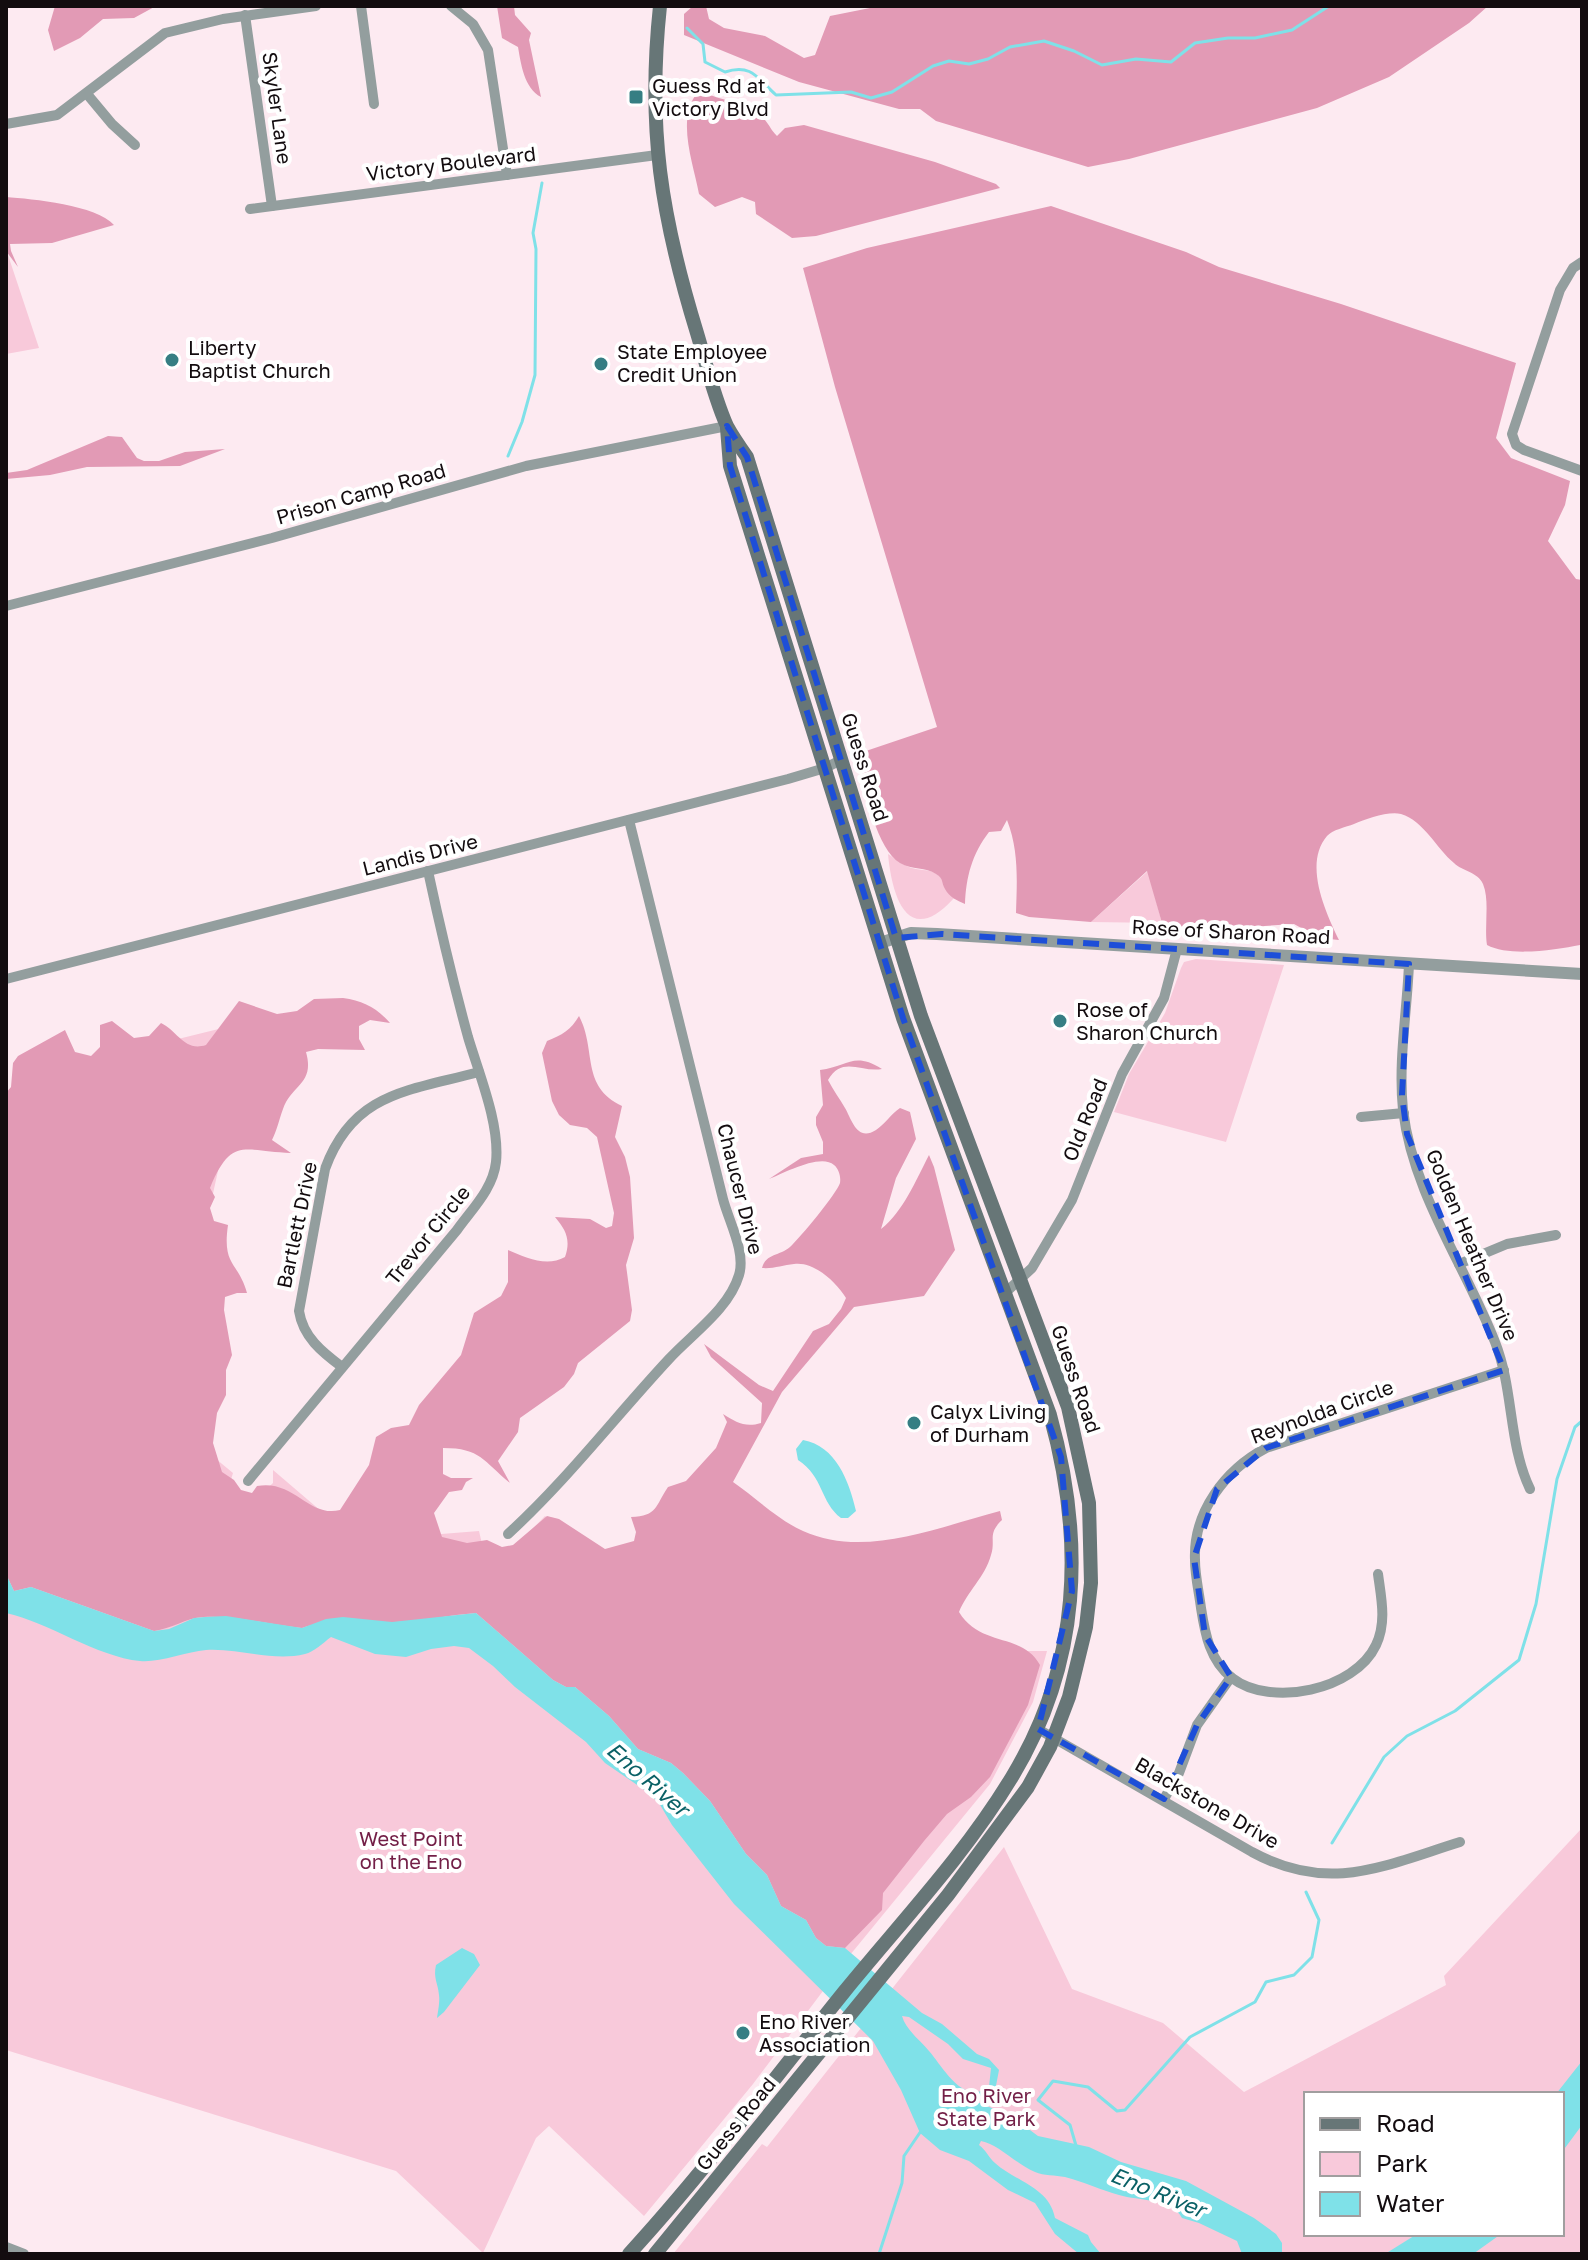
<svg xmlns="http://www.w3.org/2000/svg" width="1588" height="2260" font-family="'Golos Text',sans-serif">
  <style>
    .green { fill: #f8c9da; fill-rule: evenodd }
    .forest { fill: #e29ab5 }
    .water { fill: #7fe1e8; fill-rule: evenodd }
    .lines { fill: none; stroke-linecap: round; stroke-linejoin: round }
    .stream { stroke: #7fe1e8; stroke-width: 3 }
    .minor { stroke: #939e9e; stroke-width: 10 }
    .tertiary { stroke: #939e9e; stroke-width: 12 }
    .secondary { stroke: #677677; stroke-width: 14 }
    .marked { fill: none; stroke: #1d4ed8; stroke-width: 6; stroke-dasharray: 16 10; stroke-linejoin: round }
    .poi-dot { fill: #367e83; stroke: #fff; stroke-width: 3 }
    .labels { text-anchor: middle; stroke-width: 8; stroke-linejoin: round; paint-order: stroke }
    .poi-label { font-size: 20px; fill: #130c0f; stroke: #fff; text-anchor: start }
    .street-label { font-size: 20px; fill: #130c0f; stroke: #fff }
    .park-label { font-size: 20px; fill: #731f47; stroke: #fff }
    .water-label { font-size: 22px; font-style: italic; fill: #0a6166; stroke: #fff }
  </style>
  <rect width="100%" height="100%" fill="#fdeaf1"/>
  <!-- green -->
  <g class="green">
    <path d="M6,249L39,348L6,354Z"/>
    <path d="M888,854C897,860 905,867 916,869C925,871 933,869 940,877C945,883 947,891 954,898C908,949 892,897 888,854Z"/>
    <path d="M1148,871L1162,923L1091,922Z"/>
    <path d="M1196,959L1284,965L1226,1142L1114,1112L1129,1074L1165,1013L1181,968L1184,962Z"/>
    <path d="M251,1021L164,1416L233,1473L227,1493L243,1512L273,1483V1470L363,1547L366,1540L479,1531L482,1544L506,1556L545,1516L916,1768L952,1651H1047L1033,1702L990,1784L850,1955L753,2084L644,2216L549,2126L536,2138L483,2253L396,2171L6,2050V1401L174,1040Z"/>
    <path d="M1582,1828V2254H673L762,2144L767,2147L1004,1847L1072,1989L1163,2023L1244,2092L1446,1985L1444,1976ZM1306,2094H1562V2234H1306Z"/>
  </g>
  <!-- forest -->
  <g class="forest">
    <path d="M55,6H156L134,18L103,19L80,38L54,51L48,30Z"/>
    <path d="M497,6H514L515,15L531,33L529,40L541,97C524,88 521,64 518,47L502,38Z"/>
    <path d="M693,6H706L709,19L724,28L765,36L804,58L815,55L830,16L880,6H1488L1469,23L1389,77L1317,108L1129,159L1088,167L936,121L920,109H899L799,82L684,35V14Z"/>
    <path d="M710,95C726,101 755,106 765,120C770,126 771,130 777,136L785,128L804,125L935,162L996,184L1000,188L816,236L792,238L756,214L755,202L742,197L715,207L699,194C694,166 677,122 695,96Z"/>
    <path d="M6,197C32,199 97,205 114,225L52,243L10,244L11,251L18,267L6,251Z"/>
    <path d="M1051,206L1186,252L1219,267L1341,304L1516,363L1496,438L1511,458L1570,481L1565,505L1548,541L1576,579L1582,580L1580,945C1556,950 1509,957 1487,945C1484,926 1490,901 1483,884C1478,872 1462,871 1454,863C1436,848 1424,821 1401,814C1388,811 1366,819 1354,824C1346,827 1332,830 1327,836C1303,864 1326,913 1339,940L1319,938L1294,924L1249,927L1208,923L1172,928L1162,923L1147,871L1091,922L1029,917L1016,913C1017,880 1019,851 1007,820L1001,831L989,832C972,854 966,877 965,904C958,901 949,897 945,889C941,882 944,879 936,874C926,867 912,870 900,863C875,848 863,782 857,754L937,727L835,387L803,268L867,248Z"/>
    <path d="M108,436L122,437L137,458L144,461H159L185,452L225,449L180,466L87,467L50,475L6,479V473L27,470Z"/>
    <path d="M343,998C363,1001 376,1007 390,1023L370,1020L359,1026V1039L365,1050L318,1049L306,1052C315,1084 292,1084 283,1109C279,1120 277,1130 272,1140L291,1153C244,1152 232,1135 210,1188L215,1197L210,1208L214,1221L228,1225C222,1267 238,1261 247,1293H237L225,1297L224,1310L232,1355L226,1370V1395L217,1413L213,1443L222,1472L234,1480L241,1490L252,1493L257,1486C294,1479 309,1518 340,1510L369,1465L376,1437L391,1428L409,1425L419,1405L461,1355L474,1313L501,1296L508,1282V1250C526,1258 547,1267 565,1257C571,1240 566,1230 555,1217L590,1219L606,1228L612,1226L614,1213L597,1137L587,1128L570,1125L559,1115L552,1101L542,1053L547,1041C562,1035 571,1030 579,1016C597,1050 580,1086 622,1106L615,1137L625,1157L630,1177L634,1238L626,1265L632,1310L630,1321L578,1363L574,1374L564,1387L520,1418L518,1432L498,1461L510,1483C483,1461 481,1448 443,1448V1474L451,1478H473L466,1482L462,1490L449,1492L434,1513L442,1537L467,1543L487,1540L502,1547L513,1545L547,1516L559,1519L605,1549L634,1541L636,1532L631,1517C658,1516 655,1506 668,1487L686,1481L716,1448L727,1422L723,1414C736,1422 745,1428 761,1423L762,1403L711,1357L704,1344L759,1385L773,1391L813,1331L829,1324L841,1309L846,1298C836,1282 814,1261 794,1264C783,1265 773,1269 762,1268C766,1253 780,1256 790,1247C800,1238 837,1193 840,1183C841,1177 839,1169 834,1165C821,1153 784,1173 769,1179L801,1158L823,1154V1142L816,1125V1117L823,1105L820,1070C848,1067 853,1051 882,1069C862,1073 842,1055 828,1080C833,1090 840,1099 845,1108C852,1120 857,1142 876,1130C884,1125 891,1114 900,1108L910,1112L916,1139L896,1178L881,1229C903,1212 916,1180 929,1155L934,1167L955,1250L924,1296L854,1307L782,1392L733,1482C755,1497 778,1520 803,1531C865,1559 938,1527 1000,1511L1002,1520C987,1534 996,1540 991,1555C985,1577 967,1592 959,1612C981,1648 1022,1632 1040,1665L1028,1705L990,1777L971,1797L947,1814L924,1841L883,1893L882,1910L845,1948L826,1946L816,1938L806,1920L781,1906L767,1875L746,1854L710,1801L683,1773L671,1763L638,1749L609,1716L575,1687H566L553,1680L476,1613C449,1615 423,1621 395,1622C365,1623 332,1618 302,1628C269,1625 236,1615 203,1617C186,1618 171,1629 154,1631L31,1587L14,1591L6,1574V1093L11,1087L13,1063L18,1056L65,1030L75,1052L91,1056L100,1047V1025L112,1021L134,1038L149,1036L161,1023C178,1031 184,1052 206,1045L239,1001L277,1014L297,1011L314,999Z"/>
  </g>
  <!-- water -->
  <g class="water">
    <path d="M803,1440C836,1446 849,1481 856,1511L848,1518H841C820,1502 824,1477 798,1460L796,1449Z"/>
    <path d="M6,1574L14,1591L31,1587L154,1631L169,1629L194,1618L205,1617L226,1616L302,1628L326,1619L343,1617L392,1622L476,1613L553,1680L566,1687H575L609,1716L638,1749L671,1763L683,1773L710,1801L746,1854L767,1875L781,1906L806,1920L816,1938L826,1946L845,1948L922,2013L942,2024L977,2054L989,2059L999,2070L995,2091L988,2096H970V2099L1011,2116L1038,2136L1089,2147L1121,2162L1186,2181L1254,2218L1276,2234L1282,2243V2254H1242L1237,2241L1199,2223L1182,2218C1172,2198 1139,2201 1119,2195C1101,2190 1084,2182 1065,2177C1055,2175 1044,2176 1035,2172C1016,2164 998,2144 981,2141L979,2145C986,2150 989,2158 995,2163C1016,2182 1049,2187 1055,2218L1088,2235L1091,2242L1101,2254H1079L1055,2234L1035,2203L1008,2190L969,2161L940,2150L920,2133L901,2090L873,2041L734,1904L672,1825L659,1803L646,1791L605,1763L586,1742L515,1687L493,1666L469,1648L454,1646L431,1649L406,1657L375,1654L331,1637C323,1643 314,1652 305,1654C273,1662 239,1648 206,1650C186,1652 158,1663 140,1661C97,1657 48,1622 6,1613ZM902,2016L909,2017L948,2044L963,2059L991,2068L989,2087C963,2106 943,2067 929,2051C920,2040 906,2030 902,2016Z"/>
    <path d="M462,1948L474,1954L480,1965L444,2012L437,2018C438,2011 440,2002 439,1995C438,1983 433,1978 436,1965Z"/>
    <path d="M1582,2061V2125L1562,2152V2094H1556Z"/>
    <path d="M1417,2234H1501L1473,2254H1385Z"/>
  </g>
  <g class="lines">
    <!-- stream -->
    <g class="stream">
      <path d="M687,28L703,44L705,62L725,72C752,63 758,79 776,95L851,92L871,98L892,92L933,66L949,61L969,64L988,59L1010,47L1044,41L1074,51L1102,65L1136,59L1171,62L1195,43L1228,38H1255L1292,30L1329,6"/>
      <path d="M508,456L522,422L535,375L536,249L533,233L542,183"/>
      <path d="M1332,1843L1384,1757L1407,1736L1455,1711L1519,1660L1536,1604L1557,1479L1575,1427L1582,1421"/>
      <path d="M1077,2149L1070,2125L1038,2100L1053,2081L1088,2087L1117,2111L1125,2110L1190,2037L1255,2002L1266,1982L1294,1975L1312,1957L1319,1920L1306,1892"/>
      <path d="M879,2254L902,2183L904,2156L921,2131"/>
    </g>
    <!-- minor -->
    <g class="minor">
      <path d="M361,6L374,104"/>
      <path d="M451,6L473,24L488,50L507,175"/>
      <path d="M245,15L272,206"/>
      <path d="M87,94L112,124L135,145"/>
      <path d="M6,124L57,115L165,33L223,19L316,6"/>
      <path d="M250,209L657,155"/>
      <path d="M1582,262L1573,268L1560,290L1512,434L1516,445L1524,450L1582,471"/>
      <path d="M6,606L272,538L526,466L727,426"/>
      <path d="M1409,964C1407,1012 1398,1062 1403,1110C1413,1194 1465,1265 1495,1342C1514,1390 1508,1443 1530,1489"/>
      <path d="M6,979L788,779L825,768L841,760"/>
      <path d="M1361,1117L1404,1113"/>
      <path d="M1459,1264L1507,1244L1556,1235"/>
      <path d="M1005,1293L1032,1268L1072,1200L1122,1074L1164,998L1177,949"/>
      <path d="M342,1367C322,1352 303,1337 299,1311L325,1169C353,1092 409,1091 479,1072"/>
      <path d="M248,1481L457,1230C472,1209 493,1189 496,1162C500,1124 479,1074 468,1037C453,982 440,927 428,871"/>
      <path d="M508,1534C567,1480 615,1417 669,1359C692,1334 729,1309 739,1275C746,1252 729,1222 723,1199L629,820"/>
      <path d="M1378,1574C1381,1597 1387,1622 1376,1645C1355,1690 1271,1708 1232,1678C1210,1661 1205,1634 1201,1608C1199,1592 1195,1576 1195,1560C1193,1512 1225,1470 1266,1448L1504,1370"/>
      <path d="M1038,1729L1252,1852C1329,1894 1383,1866 1460,1842"/>
      <path d="M1164,1799L1179,1773L1197,1725L1231,1677"/>
      <path d="M6,2247L24,2254"/>
    </g>
    <!-- tertiary -->
    <path class="tertiary" d="M880,943L911,933L937,934L1582,974"/>
    <!-- secondary -->
    <g class="secondary">
      <path d="M629,2254C705,2171 773,2080 844,1992C901,1922 965,1855 1012,1777C1081,1663 1085,1541 1050,1415L903,1018L730,466L727,428"/>
      <path d="M655,2254L948,1895L1028,1787L1050,1747L1069,1697L1086,1627L1091,1583L1089,1503L1068,1407L921,1016L747,457C740,447 733,437 727,426C714,397 706,363 697,333C661,216 647,128 660,6"/>
    </g>
  </g>
  <!-- marked area -->
  <path class="marked" d="M727,426L747,457L896,938L942,934L1409,964L1402,1095L1407,1134L1504,1370L1266,1448L1217,1489L1194,1558L1205,1635L1231,1677L1197,1725L1164,1799L1038,1729L1072,1591L1061,1457L903,1018L730,466Z"/>
  <!-- markers -->
  <g class="poi-dot">
    <rect x="628" y="89" width="16" height="16" rx="4"/>
    <circle cx="172" cy="360" r="8"/>
    <circle cx="601" cy="364" r="8"/>
    <circle cx="1060" cy="1021" r="8"/>
    <circle cx="914" cy="1423" r="8"/>
    <circle cx="743" cy="2033" r="8"/>
  </g>
  <g class="labels">
    <!-- poi labels -->
    <g class="poi-label">
      <text x="652" y="93">Guess Rd at<tspan x="652" dy="23">Victory Blvd</tspan></text>
      <text x="188" y="355">Liberty<tspan x="188" dy="23">Baptist Church</tspan></text>
      <text x="617" y="359">State Employee<tspan x="617" dy="23">Credit Union</tspan></text>
      <text x="1076" y="1017">Rose of<tspan x="1076" dy="23">Sharon Church</tspan></text>
      <text x="930" y="1419">Calyx Living<tspan x="930" dy="23">of Durham</tspan></text>
      <text x="759" y="2029">Eno River<tspan x="759" dy="23">Association</tspan></text>
    </g>
    <!-- street labels -->
    <g class="street-label">
      <text transform="translate(277 108) rotate(82)" y="7">Skyler Lane</text>
      <text transform="translate(451 164) rotate(-7)" y="7">Victory Boulevard</text>
      <text transform="translate(361 494) rotate(-16)" y="7">Prison Camp Road</text>
      <text transform="translate(865 767) rotate(72)" y="7">Guess Road</text>
      <text transform="translate(420 855) rotate(-14)" y="7">Landis Drive</text>
      <text transform="translate(1231 932) rotate(3)" y="7">Rose of Sharon Road</text>
      <text transform="translate(1085 1120) rotate(-68)" y="7">Old Road</text>
      <text transform="translate(740 1189) rotate(76)" y="7">Chaucer Drive</text>
      <text transform="translate(297 1225) rotate(-78)" y="7">Bartlett Drive</text>
      <text transform="translate(428 1235) rotate(-51)" y="7">Trevor Circle</text>
      <text transform="translate(1472 1245) rotate(67)" y="7">Golden Heather Drive</text>
      <text transform="translate(1076 1379) rotate(71)" y="7">Guess Road</text>
      <text transform="translate(1322 1412) rotate(-20)" y="7">Reynolda Circle</text>
      <text transform="translate(1207 1803) rotate(30)" y="7">Blackstone Drive</text>
      <text transform="translate(736 2124) rotate(-51)" y="7">Guess Road</text>
    </g>
    <!-- park labels -->
    <g class="park-label">
      <text x="411" y="1846">West Point<tspan x="411" dy="23">on the Eno</tspan></text>
      <text x="986" y="2103">Eno River<tspan x="986" dy="23">State Park</tspan></text>
    </g>
    <!-- water labels -->
    <g class="water-label">
      <text transform="translate(648 1779) rotate(41)" y="8">Eno River</text>
      <text transform="translate(1158 2192) rotate(22)" y="8">Eno River</text>
    </g>
  </g>
  <!-- border -->
  <rect width="1588" height="2260" fill="none" stroke="#130c0f" stroke-width="16"/>
  <!-- legend -->
  <rect x="1304" y="2092" width="260" height="144" fill="#ffffff" stroke="#a19e9f" stroke-width="2"/>
  <rect x="1320" y="2118" width="40" height="12" fill="#677677" stroke="#a19e9f" stroke-width="2"/>
  <text x="1376" y="2132" font-size="24" fill="#130c0f">Road</text>
  <rect x="1320" y="2152" width="40" height="24" fill="#f8c9da" stroke="#a19e9f" stroke-width="2"/>
  <text x="1376" y="2172" font-size="24" fill="#130c0f">Park</text>
  <rect x="1320" y="2192" width="40" height="24" fill="#7fe1e8" stroke="#a19e9f" stroke-width="2"/>
  <text x="1376" y="2212" font-size="24" fill="#130c0f">Water</text>
</svg>
